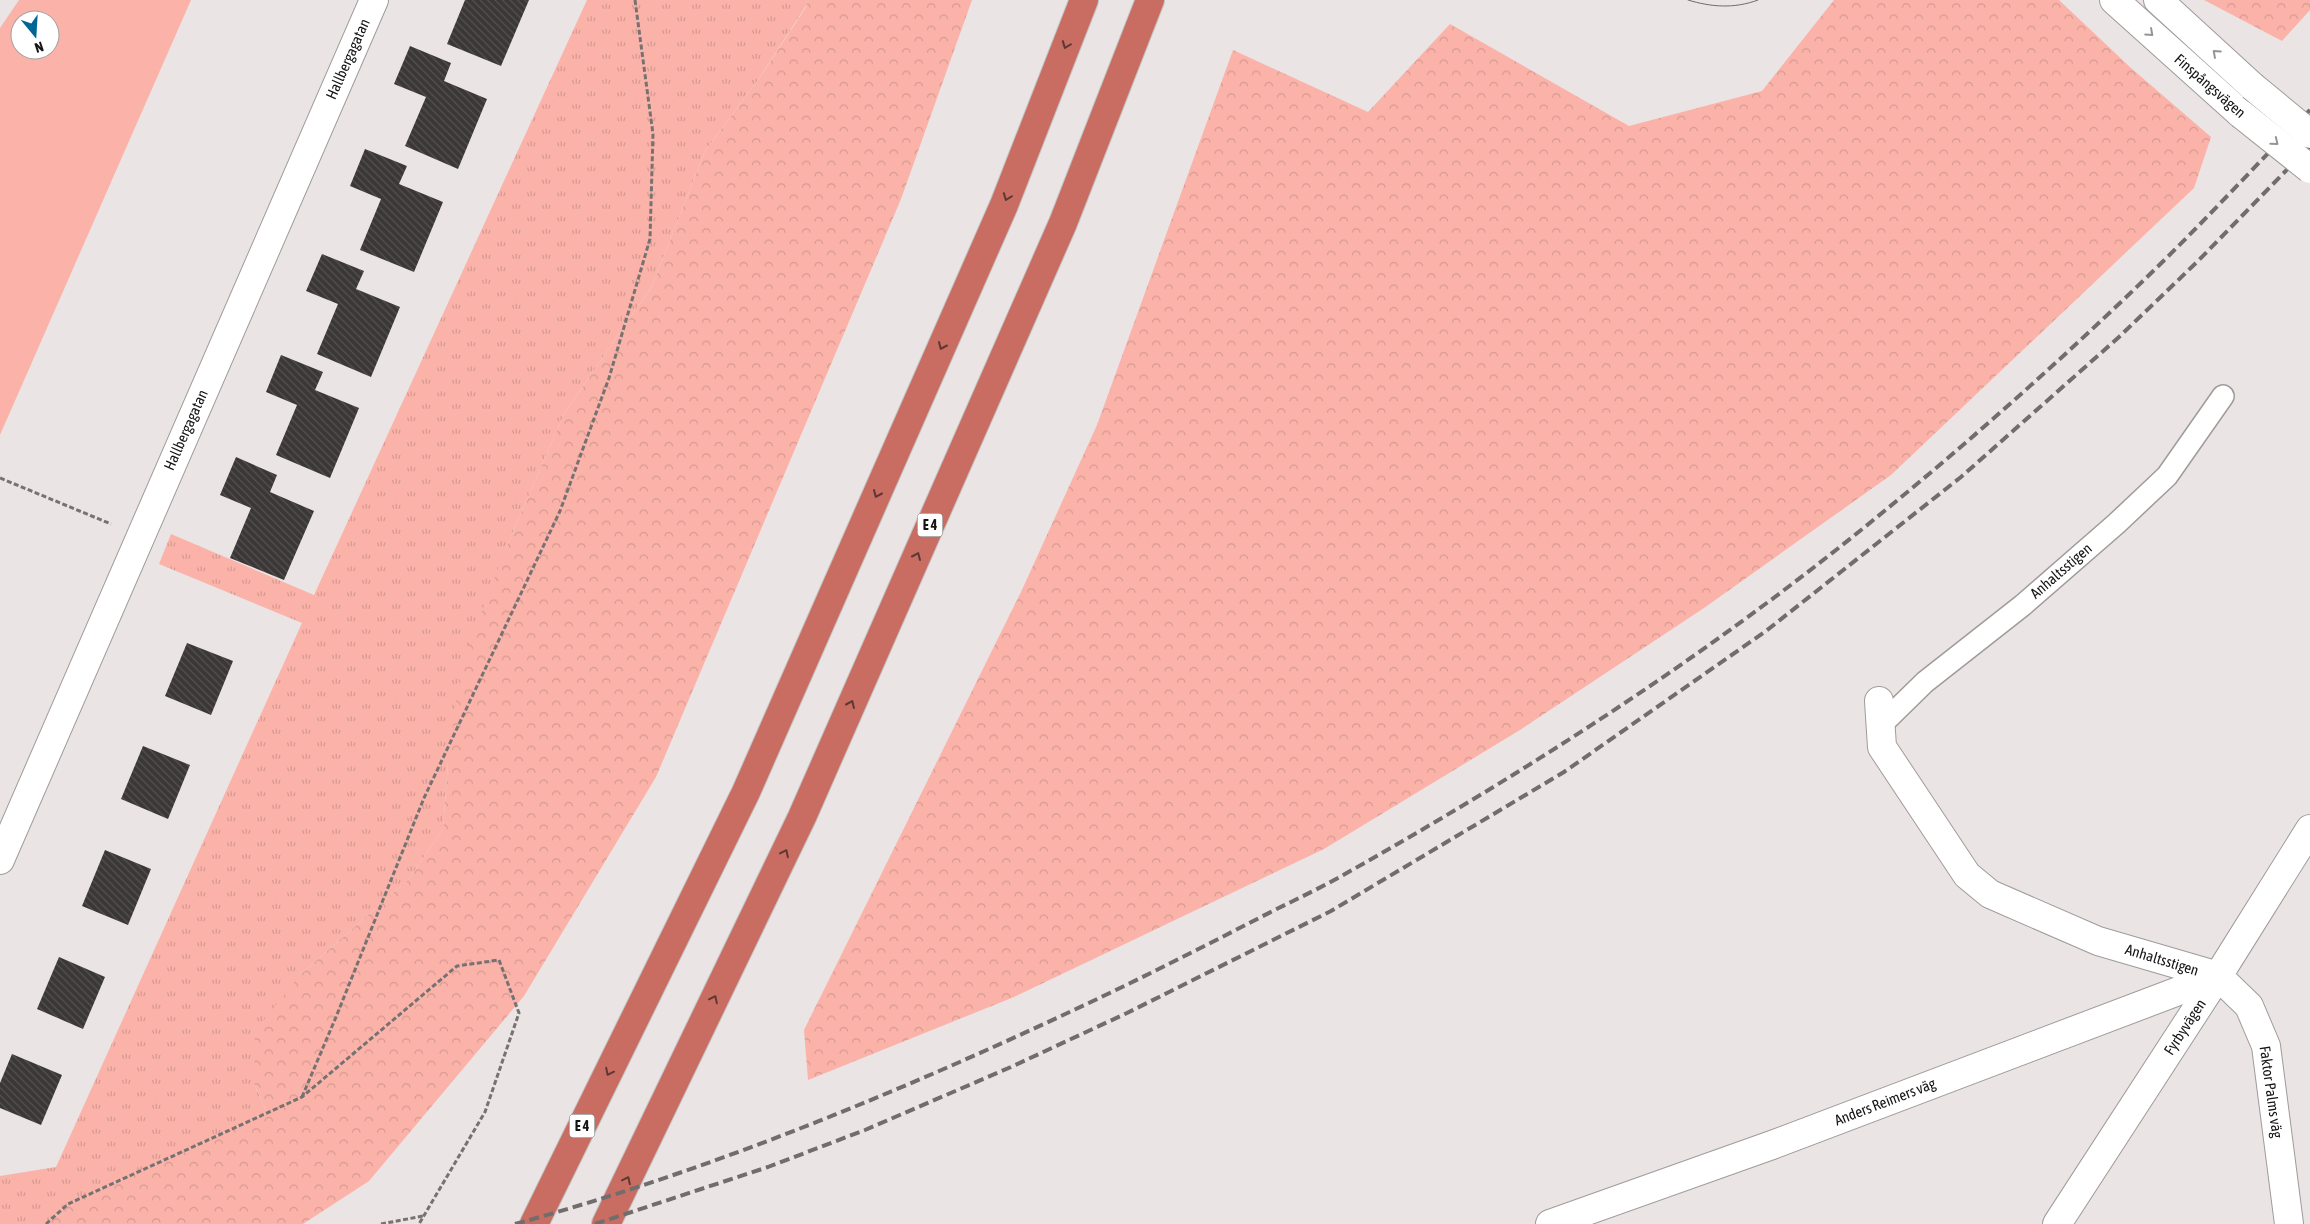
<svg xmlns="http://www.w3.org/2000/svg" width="2310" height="1224" font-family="'Asap Condensed',sans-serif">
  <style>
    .grass { fill: url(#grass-tufts) }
    .forest { fill: url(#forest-crowns) }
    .green { fill: #fbb3a9; fill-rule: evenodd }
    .building { fill: url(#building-back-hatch) }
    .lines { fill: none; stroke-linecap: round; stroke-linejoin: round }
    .lane-casing { stroke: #a09b9a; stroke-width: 24 }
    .street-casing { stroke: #a09b9a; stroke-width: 30 }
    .secondary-casing { stroke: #a09b9a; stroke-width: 30 }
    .highway-casing { stroke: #c2c2c2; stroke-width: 30 }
    .path { stroke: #767272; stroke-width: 3; stroke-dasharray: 5 2.5; stroke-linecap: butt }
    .lane { stroke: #fff; stroke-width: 21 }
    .street { stroke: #fff; stroke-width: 28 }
    .secondary { stroke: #fff; stroke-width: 28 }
    .highway { stroke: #c96d62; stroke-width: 28 }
    .tram { stroke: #716d6d; stroke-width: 1 }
    .rail { stroke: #716d6d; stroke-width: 4; stroke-dasharray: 10 5; stroke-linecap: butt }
    .secondary-bridge-casing { stroke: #a09b9a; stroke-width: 30; stroke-linecap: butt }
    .secondary-bridge { stroke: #fff; stroke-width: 28 }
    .oneway { stroke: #969595 }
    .oneway2 { stroke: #5e3833 }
    .labels { text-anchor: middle; stroke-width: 5; stroke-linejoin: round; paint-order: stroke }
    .shield { fill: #fff; stroke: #5c5a5a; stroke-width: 1 }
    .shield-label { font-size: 14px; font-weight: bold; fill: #161414 }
    .street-label { font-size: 15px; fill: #161414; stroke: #fff }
  </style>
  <defs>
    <pattern id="grass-tufts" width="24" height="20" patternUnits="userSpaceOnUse" patternTransform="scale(1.25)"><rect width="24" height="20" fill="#fbb3a9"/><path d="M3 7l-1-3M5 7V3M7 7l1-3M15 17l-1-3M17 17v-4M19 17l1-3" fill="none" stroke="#d69991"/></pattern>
    <pattern id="forest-crowns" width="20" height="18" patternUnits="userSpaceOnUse" patternTransform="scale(1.25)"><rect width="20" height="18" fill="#fbb3a9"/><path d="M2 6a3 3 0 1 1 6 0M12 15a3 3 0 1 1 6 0" fill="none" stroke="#d69991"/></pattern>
    <pattern id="building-back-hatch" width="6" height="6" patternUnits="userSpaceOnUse" patternTransform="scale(1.25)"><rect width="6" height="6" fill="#3c3737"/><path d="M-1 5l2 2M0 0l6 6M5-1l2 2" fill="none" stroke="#555151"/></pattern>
  </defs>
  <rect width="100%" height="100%" fill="#eae4e4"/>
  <!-- grass -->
  <path class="grass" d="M587,0H807L806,6L758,80L705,151L652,286L564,414L506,548L448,763L443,829L408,880L301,974L254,1083L267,1113L68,1204L46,1224H0V1176L56,1167L302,623L159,564L171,534L314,595Z"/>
  <!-- forest -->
  <g class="forest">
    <path d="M807,0H972L901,199L656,777L524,996L369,1181L303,1224H46L68,1204L267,1113L254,1083L255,1031L301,974L408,880L443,829L448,763L460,668L506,548L564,414L652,286L705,151L758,80L806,7Z"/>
    <path d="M1834,0H2059L2131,68L2211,137L2194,188L1891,475L1704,608L1520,730L1324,849L1014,997L808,1080L804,1030L1021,592L1097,425L1233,50L1368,112L1450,24L1629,126L1762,91Z"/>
    <path d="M2204,0H2310V10L2282,41Z"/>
  </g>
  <!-- green -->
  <path class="green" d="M19,0H191L0,435V28ZM20,20H50V50H20Z"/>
  <!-- building -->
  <g class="building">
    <path d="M465,0H529L501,66L447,44Z"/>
    <path d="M410,46L451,63L444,81L487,99L458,169L405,146L426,97L394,84Z"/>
    <path d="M365,149L407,166L399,184L443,202L414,272L360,250L381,199L350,186Z"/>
    <path d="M322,254L364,271L356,289L400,307L371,377L317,354L338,304L306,291Z"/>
    <path d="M281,355L323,372L315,390L359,408L330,478L276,455L297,405L266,392Z"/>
    <path d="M236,457L277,475L270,492L314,511L284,580L230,558L251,508L220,495Z"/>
    <path d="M187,643L233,661L211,715L165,696Z"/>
    <path d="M143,746L190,765L168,819L121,799Z"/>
    <path d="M105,850L151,869L128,925L82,906Z"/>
    <path d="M59,957L105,977L83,1029L37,1009Z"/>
    <path d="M12,1054L62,1075L41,1125L0,1108V1083Z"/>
  </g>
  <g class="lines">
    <defs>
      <path id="lane" d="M1879,727L1925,682L2023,605L2116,524L2167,476L2223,396"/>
      <g id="street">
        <path d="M1879,701L1882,747L1967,875L1990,894L2098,941L2218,976L2249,1006L2266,1046L2289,1224"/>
        <path d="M0,860L374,0"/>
        <path d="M1550,1224L1772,1145L2218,976"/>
        <path d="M2057,1224L2218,976L2310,829"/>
      </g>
      <g id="secondary">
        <path d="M2114,0L2241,114"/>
        <path d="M2158,0L2252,86"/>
      </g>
      <g id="highway">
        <path d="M534,1224L746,792L1004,205L1084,0"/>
        <path d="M606,1224L802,817L1063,223L1150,0"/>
      </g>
    </defs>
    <!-- lane casing -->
    <use href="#lane" class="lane-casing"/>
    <!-- street casing -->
    <use href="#street" class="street-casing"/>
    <!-- secondary casing -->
    <use href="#secondary" class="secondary-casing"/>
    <!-- highway casing -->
    <use href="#highway" class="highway-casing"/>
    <!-- path -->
    <g class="path">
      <path d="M0,478L111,524"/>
      <path d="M302,1097L336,1017L424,798L560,511L609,378L650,239L653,134L635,0"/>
      <path d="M46,1224L68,1204L302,1097L457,966L499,960L519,1013L485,1112L419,1224"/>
      <path d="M381,1224L423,1216"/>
    </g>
    <!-- lane -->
    <use href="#lane" class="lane"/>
    <!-- street -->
    <use href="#street" class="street"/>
    <!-- secondary -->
    <use href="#secondary" class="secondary"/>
    <!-- highway -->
    <use href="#highway" class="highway"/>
    <!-- tram -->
    <path class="tram" d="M1688,0C1711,7 1734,9 1758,0"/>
    <!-- rail -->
    <g class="rail">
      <path d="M515,1224C708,1171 895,1094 1076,1009C1138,980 1199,949 1259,918C1288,903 1317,890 1345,874C1535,767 1720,647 1888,508C1977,435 2063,358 2145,279C2202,224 2255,166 2310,110"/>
      <path d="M595,1224L768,1167L865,1130L1011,1067L1127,1013L1331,911L1564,772L1766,631L1961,477L2119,337L2198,261L2310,146"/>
    </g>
    <defs>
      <g id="secondary-bridge">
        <path d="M2252,86L2310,134"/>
        <path d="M2241,114L2310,169"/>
      </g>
    </defs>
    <!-- secondary-bridge casing -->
    <use href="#secondary-bridge" class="secondary-bridge-casing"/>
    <!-- secondary-bridge -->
    <use href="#secondary-bridge" class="secondary-bridge"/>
  </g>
  <!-- one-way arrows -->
  <defs><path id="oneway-chevron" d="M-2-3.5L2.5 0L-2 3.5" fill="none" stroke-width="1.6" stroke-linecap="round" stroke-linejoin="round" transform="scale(1.25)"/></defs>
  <g class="oneway">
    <use href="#oneway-chevron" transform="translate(2150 33) rotate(42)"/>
    <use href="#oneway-chevron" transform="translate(2216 53) rotate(-138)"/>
    <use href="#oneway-chevron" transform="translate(2275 142) rotate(39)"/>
  </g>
  <g class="oneway2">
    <use href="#oneway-chevron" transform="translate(1066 45) rotate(111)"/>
    <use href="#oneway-chevron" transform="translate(1007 197) rotate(111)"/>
    <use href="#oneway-chevron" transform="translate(942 346) rotate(114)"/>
    <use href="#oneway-chevron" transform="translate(877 494) rotate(114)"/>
    <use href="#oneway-chevron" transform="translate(917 556) rotate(-66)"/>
    <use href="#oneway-chevron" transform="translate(851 704) rotate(-66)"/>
    <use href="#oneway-chevron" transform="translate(785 853) rotate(-64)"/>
    <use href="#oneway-chevron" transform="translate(714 999) rotate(-64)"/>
    <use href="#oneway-chevron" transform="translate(609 1072) rotate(116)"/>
    <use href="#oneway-chevron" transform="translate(627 1180) rotate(-64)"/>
  </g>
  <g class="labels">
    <!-- shield labels -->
    <g class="shield">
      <rect x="917.5" y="513.5" width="25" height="23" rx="4"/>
      <rect x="569.5" y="1114.5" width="25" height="23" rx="4"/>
    </g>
    <g class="shield-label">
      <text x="930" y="530">E 4</text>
      <text x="582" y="1131">E 4</text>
    </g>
    <!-- street labels -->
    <g class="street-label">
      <text transform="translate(348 59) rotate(-66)" y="5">Hallbergagatan</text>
      <text transform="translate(2210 86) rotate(41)" y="5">Finspångsvägen</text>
      <text transform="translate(186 430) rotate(-66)" y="5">Hallbergagatan</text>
      <text transform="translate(2061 571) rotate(-41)" y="5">Anhaltsstigen</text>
      <text transform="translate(2162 960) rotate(17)" y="5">Anhaltsstigen</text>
      <text transform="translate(2185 1027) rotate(-57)" y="5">Fyrbyvägen</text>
      <text transform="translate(2271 1092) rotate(82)" y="5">Faktor Palms väg</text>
      <text transform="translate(1885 1102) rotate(-21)" y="5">Anders Reimers väg</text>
    </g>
  </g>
  <!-- north arrow -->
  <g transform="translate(35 35) rotate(162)"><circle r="24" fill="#ffffff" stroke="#a2a1a1"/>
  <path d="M0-4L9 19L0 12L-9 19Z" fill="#006695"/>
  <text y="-8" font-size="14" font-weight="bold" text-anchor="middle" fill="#161414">N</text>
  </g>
</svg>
